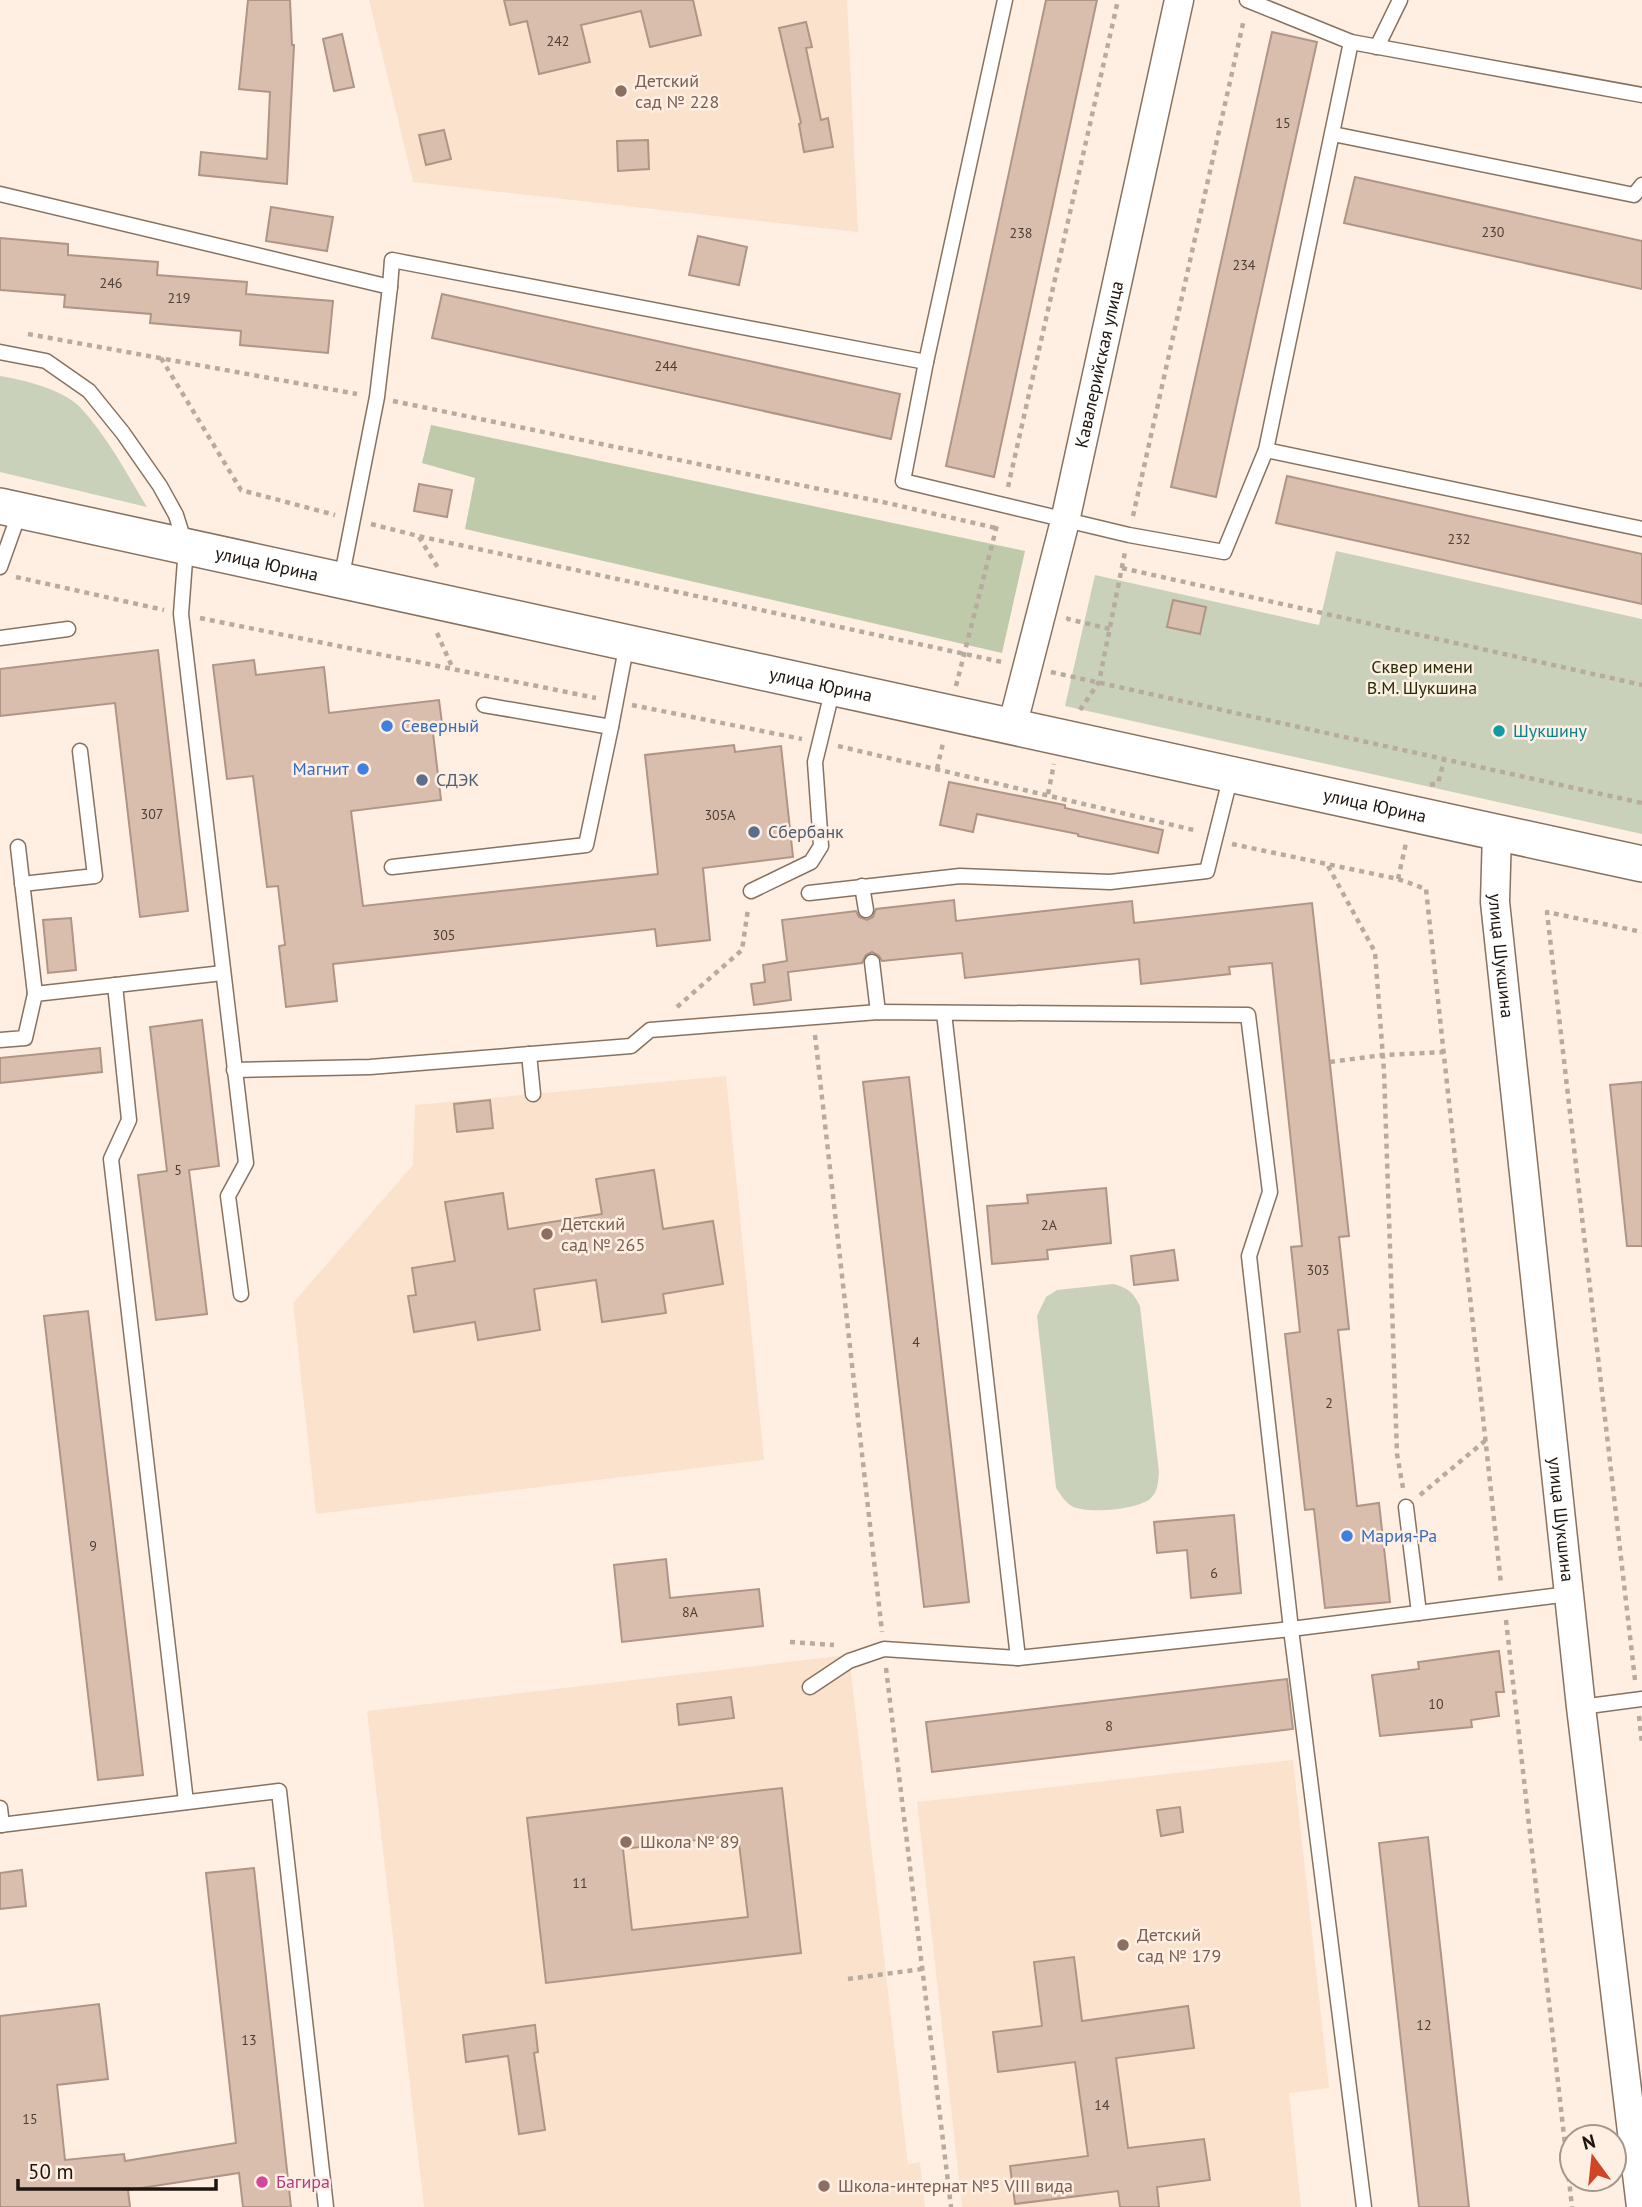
<svg xmlns="http://www.w3.org/2000/svg" width="1642" height="2207" font-family="'PT Sans',sans-serif">
  <style>
    .built { fill: #fae2cc }
    .green { fill: #c9d1bb }
    .forest { fill: #becaa9 }
    .building { fill: #d9bdad; stroke: #af9585; stroke-width: 2; fill-rule: evenodd }
    .lines { fill: none; stroke-linecap: round; stroke-linejoin: round }
    .service-casing { stroke: #88725f; stroke-width: 17 }
    .minor-casing { stroke: #88725f; stroke-width: 31 }
    .tertiary-casing { stroke: #88725f; stroke-width: 38 }
    .path { stroke: #b7aa9f; stroke-width: 4.5; stroke-dasharray: 5 5; stroke-linecap: butt }
    .service { stroke: #fff; stroke-width: 14 }
    .minor { stroke: #fff; stroke-width: 28 }
    .tertiary { stroke: #fff; stroke-width: 35 }
    .education-dot { fill: #8d6e63; stroke: #feefe2; stroke-width: 2.5 }
    .shop-dot { fill: #3f7fe0; stroke: #feefe2; stroke-width: 2.5 }
    .culture-dot { fill: #0f9aa8; stroke: #feefe2; stroke-width: 2.5 }
    .service-dot { fill: #5c6f8a; stroke: #feefe2; stroke-width: 2.5 }
    .hotel-dot { fill: #d1479c; stroke: #feefe2; stroke-width: 2.5 }
    .labels { text-anchor: middle; stroke-width: 5; stroke-linejoin: round; paint-order: stroke }
    .number-label { font-size: 14px; fill: #4d3f36 }
    .education-label { font-size: 18px; fill: #785e54; stroke: #feefe2; text-anchor: start }
    .street-label { font-size: 18px; fill: #1e150e; stroke: #feefe2 }
    .park-label { font-size: 18px; fill: #242f08; stroke: #feefe2 }
    .shop-label { font-size: 18px; fill: #366cbe; stroke: #feefe2; text-anchor: start }
    .culture-label { font-size: 18px; fill: #0d838f; stroke: #feefe2; text-anchor: start }
    .service-label { font-size: 18px; fill: #4e5e75; stroke: #feefe2; text-anchor: start }
    .hotel-label { font-size: 18px; fill: #b23c85; stroke: #feefe2; text-anchor: start }
  </style>
  <rect width="100%" height="100%" fill="#feefe2"/>
  <!-- built -->
  <g class="built">
    <path d="M369,0H847L858,232L413,182Z"/>
    <path d="M726,1076L764,1460L316,1514L293,1303L413,1165L415,1105Z"/>
    <path d="M849,1655L908,2164L920,2162L925,2207H424L367,1711Z"/>
    <path d="M1293,1760L1329,2088L1289,2093L1301,2207H962L917,1802Z"/>
  </g>
  <!-- green -->
  <g class="green">
    <path d="M0,376C24,380 62,389 80,407C107,436 127,474 147,507L0,472Z"/>
    <path d="M1336,551L1642,619V834L1065,706L1095,575L1319,625Z"/>
    <path d="M1113,1284C1127,1287 1134,1293 1140,1306L1159,1472C1158,1482 1158,1491 1151,1498C1139,1510 1083,1515 1070,1505C1064,1501 1060,1493 1056,1488L1037,1316L1046,1297L1057,1290Z"/>
  </g>
  <!-- forest -->
  <path class="forest" d="M431,425L1025,551L1002,653L465,529L475,478L422,463Z"/>
  <!-- building -->
  <g class="building">
    <path d="M248,0H290L292,45H294L287,184L199,175L201,152L267,159L270,92L239,89Z"/>
    <path d="M504,0H693L701,35L650,47L641,11L581,25L590,62L539,74L527,21L510,25Z"/>
    <path d="M1046,0H1097L994,477L946,466Z"/>
    <path d="M806,22L812,47L806,48L821,120L828,118L833,147L804,152L799,124L801,123L779,28Z"/>
    <path d="M1272,32L1317,42L1216,497L1171,487Z"/>
    <path d="M342,34L354,87L334,91L323,39Z"/>
    <path d="M444,130L451,159L426,165L419,135Z"/>
    <path d="M648,140L649,169L618,171L617,141Z"/>
    <path d="M1355,177L1642,241V289L1344,223Z"/>
    <path d="M271,207L333,217L327,251L266,241Z"/>
    <path d="M698,236L747,247L739,285L689,275Z"/>
    <path d="M0,238L68,244V255L158,262L157,275L247,282L246,294L333,301L328,353L240,345L241,331L150,323L151,314L64,307L65,295L0,290Z"/>
    <path d="M442,294L900,394L891,439L432,338Z"/>
    <path d="M1287,476L1642,554V604L1276,523Z"/>
    <path d="M419,484L452,490L447,517L414,511Z"/>
    <path d="M1173,600L1206,607L1200,634L1167,627Z"/>
    <path d="M158,650L188,911L140,917L115,703L0,716V669Z"/>
    <path d="M254,660L256,675L324,667L329,713L439,700L443,731L433,733L441,800L351,811L363,906L658,874L645,755L734,745L735,752L781,746L793,857L703,868L710,940L657,946L655,929L333,964L337,1001L286,1007L279,946L285,945L278,886L267,887L253,776L227,779L213,665Z"/>
    <path d="M949,782L1065,805V808L1163,830L1158,853L1078,836V834L977,814L973,832L940,825Z"/>
    <path d="M954,900L956,921L1132,901L1134,923L1312,903L1349,1236L1339,1237L1349,1329L1338,1330L1357,1506L1379,1503L1390,1602L1325,1608L1314,1509L1305,1510L1285,1334L1300,1332L1291,1247L1302,1246L1272,963L1229,967L1230,974L1141,984L1139,959L965,978L962,953L882,961L879,956L872,952L866,955L862,963L788,972L791,1000L754,1005L751,984L765,982L763,965L787,961L782,920L856,911L859,917L867,920L873,917L876,909Z"/>
    <path d="M71,918L76,970L48,973L43,920Z"/>
    <path d="M202,1020L219,1166L189,1170L207,1314L156,1320L138,1175L167,1171L150,1027Z"/>
    <path d="M100,1048L102,1072L0,1083V1058Z"/>
    <path d="M909,1077L969,1602L924,1607L863,1082Z"/>
    <path d="M1642,1082V1246H1627L1610,1085Z"/>
    <path d="M490,1100L493,1128L457,1132L454,1104Z"/>
    <path d="M654,1170L663,1229L713,1221L723,1284L663,1294L666,1313L602,1322L596,1280L534,1289L540,1330L478,1340L475,1322L414,1332L408,1296L416,1295L412,1268L455,1261L445,1202L503,1193L508,1229L602,1214L596,1179Z"/>
    <path d="M1106,1188L1111,1243L1047,1250L1048,1259L992,1264L987,1206L1028,1203L1027,1195Z"/>
    <path d="M1174,1250L1178,1280L1134,1285L1131,1256Z"/>
    <path d="M88,1311L143,1775L98,1780L44,1316Z"/>
    <path d="M1234,1515L1241,1593L1191,1598L1187,1550L1157,1553L1154,1522Z"/>
    <path d="M666,1559L670,1598L759,1589L763,1626L622,1642L614,1565Z"/>
    <path d="M1499,1651L1504,1692H1496L1499,1716L1471,1720L1472,1727L1380,1736L1372,1675L1419,1669L1418,1662Z"/>
    <path d="M1287,1679L1293,1729L932,1772L926,1722Z"/>
    <path d="M731,1697L734,1718L679,1725L677,1704Z"/>
    <path d="M782,1788L801,1953L546,1983L527,1818ZM738,1835L748,1917L632,1930L623,1849Z"/>
    <path d="M1180,1807L1183,1832L1161,1836L1157,1810Z"/>
    <path d="M1428,1837L1469,2207H1419L1379,1843Z"/>
    <path d="M254,1868L291,2207H243L239,2173L128,2190L130,2207H0V2016L99,2004L108,2079L57,2085L65,2160L124,2154L125,2161L236,2143L206,1873Z"/>
    <path d="M22,1870L26,1906L0,1909V1873Z"/>
    <path d="M1074,1957L1082,2021L1188,2006L1194,2048L1116,2058L1128,2148L1204,2139L1210,2180L1157,2187L1159,2207H1120L1118,2191L1015,2204L1010,2166L1088,2156L1075,2062L998,2072L993,2032L1042,2026L1034,1962Z"/>
    <path d="M535,2025L538,2052L534,2053L545,2130L519,2134L508,2056L466,2062L463,2035Z"/>
  </g>
  <g class="lines">
    <defs>
      <g id="service">
        <path d="M1247,0L1351,42L1266,450"/>
        <path d="M1351,42L1642,95"/>
        <path d="M1377,47L1400,0"/>
        <path d="M1333,134L1634,195L1642,185"/>
        <path d="M0,194L390,287L377,397L341,580"/>
        <path d="M390,287L392,260L926,362L903,481L1129,535L1224,552L1266,450L1642,529"/>
        <path d="M0,352L46,361L89,391L123,433L160,486L176,515L186,547L181,614L246,1163L228,1196L241,1294"/>
        <path d="M926,362L1005,0"/>
        <path d="M0,567L20,511"/>
        <path d="M0,638L68,629"/>
        <path d="M484,705L611,727L627,643"/>
        <path d="M18,847L35,994"/>
        <path d="M392,867L586,845L611,727"/>
        <path d="M22,884L95,876L80,751"/>
        <path d="M862,886L866,910"/>
        <path d="M751,891L811,862L821,846L815,762L833,688"/>
        <path d="M809,893L960,876L1110,882L1207,871L1231,775"/>
        <path d="M872,962L878,1012"/>
        <path d="M115,985L129,1120L111,1159L186,1802"/>
        <path d="M944,1013L1018,1658"/>
        <path d="M0,1040L25,1038L35,994L223,973"/>
        <path d="M529,1054L533,1094"/>
        <path d="M234,1070L370,1067L631,1046L650,1030L878,1012L1248,1015L1270,1192L1249,1256L1291,1629L1364,2207"/>
        <path d="M1406,1507L1419,1613"/>
        <path d="M810,1687L849,1661L884,1649L1018,1658L1291,1629L1569,1594"/>
        <path d="M1581,1707L1642,1699"/>
        <path d="M0,1808L2,1825"/>
        <path d="M0,1825L279,1791L326,2207"/>
      </g>
      <g id="minor">
        <path id="s1" d="M1012,727L1065,521L1179,0"/>
        <path id="s2" d="M1497,832L1495,902L1581,1707L1641,2207"/>
      </g>
      <g id="tertiary">
        <path id="s3" d="M0,506L1642,864"/>
      </g>
    </defs>
    <!-- service casing -->
    <use href="#service" class="service-casing"/>
    <!-- minor casing -->
    <use href="#minor" class="minor-casing"/>
    <!-- tertiary casing -->
    <use href="#tertiary" class="tertiary-casing"/>
    <!-- path -->
    <g class="path">
      <path d="M28,334L357,394"/>
      <path d="M161,358L241,490L335,515"/>
      <path d="M393,401L892,504L996,528"/>
      <path d="M1008,487L1118,0"/>
      <path d="M1133,516L1244,19"/>
      <path d="M371,524L418,536L1002,662"/>
      <path d="M419,537L440,571"/>
      <path d="M1122,568L1642,685"/>
      <path d="M16,577L164,610"/>
      <path d="M1069,617L1068,619L1110,629"/>
      <path d="M200,618L596,698"/>
      <path d="M437,633L453,669"/>
      <path d="M1051,672L1642,803"/>
      <path d="M956,686L997,525"/>
      <path d="M632,705L802,739"/>
      <path d="M1080,710L1099,682L1125,552"/>
      <path d="M838,746L1198,831"/>
      <path d="M937,769L943,743"/>
      <path d="M1430,785L1438,783L1444,760"/>
      <path d="M1048,794L1054,764"/>
      <path d="M1232,844L1398,879L1426,889L1501,1584"/>
      <path d="M1328,866L1375,952L1384,1071L1397,1454L1403,1488"/>
      <path d="M1398,879L1406,843"/>
      <path d="M677,1007L742,950L748,909"/>
      <path d="M815,1035L882,1632"/>
      <path d="M1330,1062L1383,1055L1444,1052"/>
      <path d="M1420,1495L1486,1440"/>
      <path d="M1506,1620L1572,2207"/>
      <path d="M790,1642L834,1645"/>
      <path d="M886,1668L951,2207"/>
      <path d="M1635,1680L1547,912L1642,932"/>
      <path d="M1639,1716L1642,1743"/>
      <path d="M848,1979L922,1969"/>
    </g>
    <!-- service -->
    <use href="#service" class="service"/>
    <!-- minor -->
    <use href="#minor" class="minor"/>
    <!-- tertiary -->
    <use href="#tertiary" class="tertiary"/>
  </g>
  <!-- markers -->
  <g class="education-dot">
    <circle cx="621" cy="91" r="7"/>
    <circle cx="547" cy="1234" r="7"/>
    <circle cx="626" cy="1842" r="7"/>
    <circle cx="1123" cy="1945" r="7"/>
    <circle cx="824" cy="2186" r="7"/>
  </g>
  <g class="shop-dot">
    <circle cx="387" cy="726" r="7"/>
    <circle cx="363" cy="769" r="7"/>
    <circle cx="1347" cy="1536" r="7"/>
  </g>
  <circle class="culture-dot" cx="1499" cy="731" r="7"/>
  <g class="service-dot">
    <circle cx="422" cy="780" r="7"/>
    <circle cx="754" cy="832" r="7"/>
  </g>
  <circle class="hotel-dot" cx="262" cy="2182" r="7"/>
  <g class="labels">
    <!-- number labels -->
    <g class="number-label">
      <text x="558" y="46">242</text>
      <text x="1283" y="128">15</text>
      <text x="1493" y="237">230</text>
      <text x="1021" y="238">238</text>
      <text x="1244" y="270">234</text>
      <text x="111" y="288">246</text>
      <text x="179" y="303">219</text>
      <text x="666" y="371">244</text>
      <text x="1459" y="544">232</text>
      <text x="152" y="819">307</text>
      <text x="720" y="820">305А</text>
      <text x="444" y="940">305</text>
      <text x="178" y="1175">5</text>
      <text x="1049" y="1230">2А</text>
      <text x="1318" y="1275">303</text>
      <text x="916" y="1347">4</text>
      <text x="1329" y="1408">2</text>
      <text x="93" y="1551">9</text>
      <text x="1214" y="1578">6</text>
      <text x="690" y="1617">8А</text>
      <text x="1436" y="1709">10</text>
      <text x="1109" y="1731">8</text>
      <text x="580" y="1888">11</text>
      <text x="1424" y="2030">12</text>
      <text x="249" y="2045">13</text>
      <text x="1102" y="2110">14</text>
      <text x="30" y="2124">15</text>
    </g>
    <!-- education labels -->
    <g class="education-label">
      <text x="635" y="87">Детский<tspan x="635" dy="21">сад № 228</tspan></text>
      <text x="561" y="1230">Детский<tspan x="561" dy="21">сад № 265</tspan></text>
      <text x="640" y="1848">Школа № 89</text>
      <text x="1137" y="1941">Детский<tspan x="1137" dy="21">сад № 179</tspan></text>
      <text x="838" y="2192">Школа-интернат №5 VIII вида</text>
    </g>
    <!-- street labels -->
    <g class="street-label">
      <text dy="6" stroke="none"><textPath href="#s1" startOffset="373">Кавалерийская улица</textPath></text>
      <text dy="6" stroke="none"><textPath href="#s3" startOffset="273">улица Юрина</textPath></text>
      <text dy="6" stroke="none"><textPath href="#s3" startOffset="840">улица Юрина</textPath></text>
      <text dy="6" stroke="none"><textPath href="#s3" startOffset="1407">улица Юрина</textPath></text>
      <text dy="6" stroke="none"><textPath href="#s2" startOffset="124">улица Шукшина</textPath></text>
      <text dy="6" stroke="none"><textPath href="#s2" startOffset="691">улица Шукшина</textPath></text>
    </g>
    <!-- park labels -->
    <g class="park-label">
      <text x="1422" y="673">Сквер имени<tspan x="1422" dy="21">В.М. Шукшина</tspan></text>
    </g>
    <!-- shop labels -->
    <g class="shop-label">
      <text x="401" y="732">Северный</text>
      <text x="349" y="775" text-anchor="end">Магнит</text>
      <text x="1361" y="1542">Мария-Ра</text>
    </g>
    <!-- culture labels -->
    <g class="culture-label">
      <text x="1513" y="737">Шукшину</text>
    </g>
    <!-- service labels -->
    <g class="service-label">
      <text x="436" y="786">СДЭК</text>
      <text x="768" y="838">Сбербанк</text>
    </g>
    <!-- hotel labels -->
    <g class="hotel-label">
      <text x="276" y="2188">Багира</text>
    </g>
  </g>
  <!-- north arrow -->
  <g transform="translate(1593 2158) rotate(345)"><circle r="33" fill="#feefe2" stroke="#a4988d" stroke-width="2"/>
  <path d="M0-5L12 26L0 18L-12 26Z" fill="#cf4526"/>
  <text y="-10" font-size="19" font-weight="bold" text-anchor="middle" fill="#1e150e">N</text>
  </g>
  <!-- scale -->
  <path d="M18 2179v10h198v-10" fill="none" stroke="#1e150e" stroke-width="3.5"/>
  <text x="28" y="2179" font-size="21" fill="#1e150e" stroke="#feefe2" stroke-width="5" paint-order="stroke">50 m</text>
</svg>
